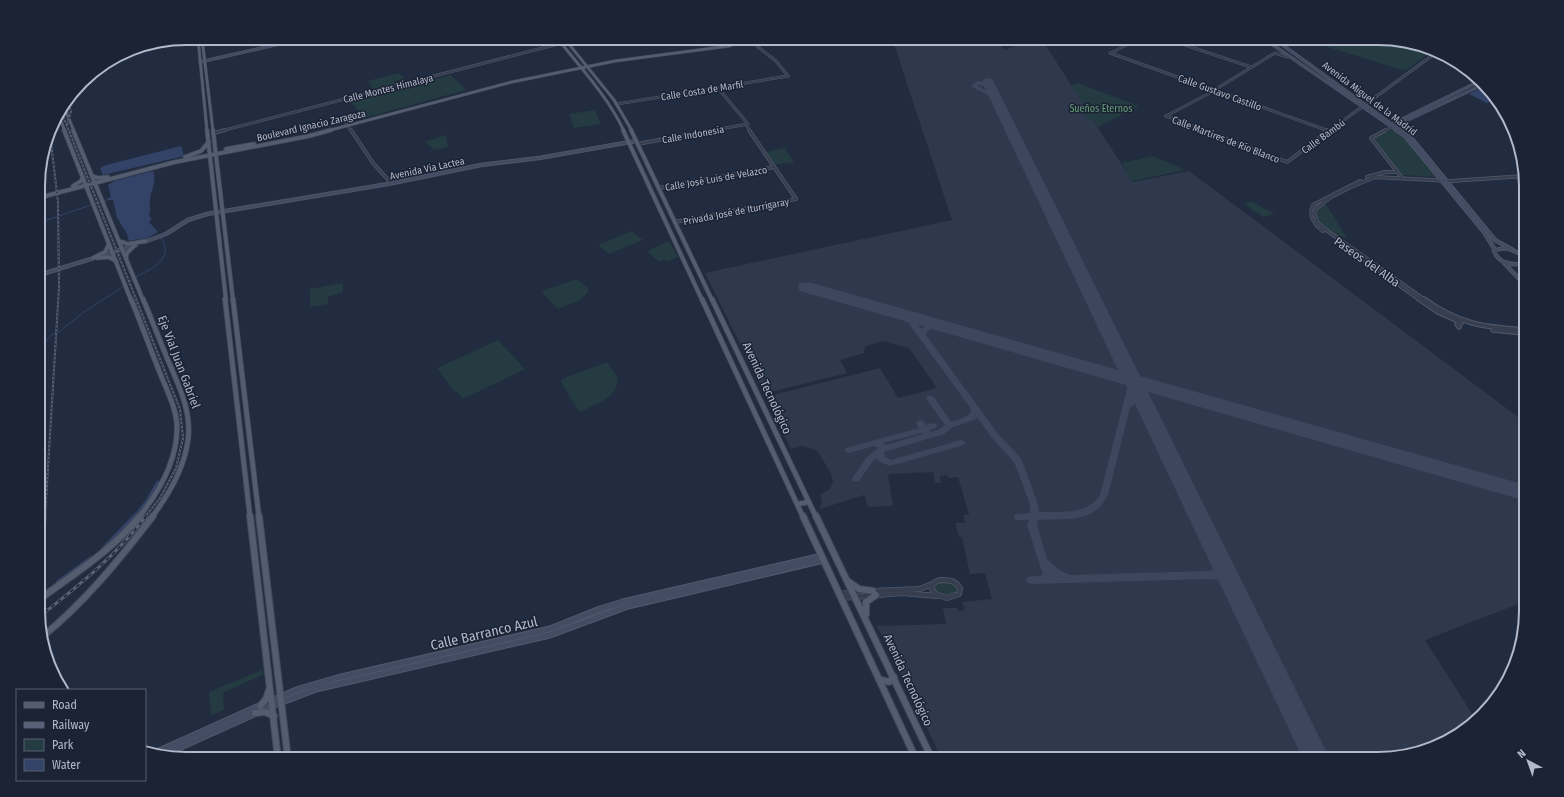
<svg xmlns="http://www.w3.org/2000/svg" width="1564" height="797" font-family="'Fira Sans Condensed',sans-serif">
  <style>
    .airport { fill: #2f394d }
    .green { fill: #233b41 }
    .water { fill: #324367 }
    .lines { fill: none; stroke-linecap: round; stroke-linejoin: round }
    .stream { stroke: #324367; stroke-width: 1 }
    .canal-far1 { stroke: #324367; stroke-width: 3 }
    .canal { stroke: #324367; stroke-width: 4 }
    .taxiway { fill: #3c465c; fill-rule: evenodd }
    .runway { fill: #3c465c; fill-rule: evenodd }
    .tertiary-far3-casing { stroke: #51596a; stroke-width: 3 }
    .tertiary-far2-casing { stroke: #51596a; stroke-width: 4 }
    .tertiary-far1-casing { stroke: #51596a; stroke-width: 5.5 }
    .tertiary-casing { stroke: #51596a; stroke-width: 6 }
    .secondary-far2-casing { stroke: #51596a; stroke-width: 3.5 }
    .secondary-far1-casing { stroke: #51596a; stroke-width: 4.5 }
    .secondary-casing { stroke: #51596a; stroke-width: 7 }
    .primary-far3-casing { stroke: #3f4758; stroke-width: 3.5 }
    .primary-far2-casing { stroke: #3f4758; stroke-width: 5 }
    .primary-far1-casing { stroke: #3f4758; stroke-width: 6 }
    .primary-casing { stroke: #3f4758; stroke-width: 8 }
    .tertiary-far3 { stroke: #363e4f; stroke-width: 2 }
    .tertiary-far2 { stroke: #363e4f; stroke-width: 2.5 }
    .tertiary-far1 { stroke: #363e4f; stroke-width: 3.5 }
    .tertiary { stroke: #363e4f; stroke-width: 4.5 }
    .secondary-far2 { stroke: #434c63; stroke-width: 2.5 }
    .secondary-far1 { stroke: #434c63; stroke-width: 3 }
    .secondary { stroke: #434c63; stroke-width: 5 }
    .primary-far3 { stroke: #545d70; stroke-width: 2.5 }
    .primary-far2 { stroke: #545d70; stroke-width: 3.5 }
    .primary-far1 { stroke: #545d70; stroke-width: 4.5 }
    .primary { stroke: #545d70; stroke-width: 6 }
    .rail-far1-casing { stroke: #576177; stroke-width: 2 }
    .rail-casing { stroke: #576177; stroke-width: 3 }
    .rail-far1 { stroke: #1b2334; stroke-width: 1; stroke-dasharray: 2; stroke-linecap: butt }
    .rail { stroke: #1b2334; stroke-width: 1.5; stroke-dasharray: 4; stroke-linecap: butt }
    .primary-bridge-casing { stroke: #3f4758; stroke-width: 8; stroke-linecap: butt }
    .primary-bridge { stroke: #545d70; stroke-width: 6 }
    .labels { text-anchor: middle; stroke-width: 3; stroke-linejoin: round; paint-order: stroke }
    .far-street-label { font-size: 10px; fill: #b2b9cb; stroke: #1b2334 }
    .far-park-label { font-size: 10px; fill: #669e78; stroke: #1b2334 }
    .street-label { font-size: 12px; fill: #b2b9cb; stroke: #1b2334 }
    .near-street-label { font-size: 14px; fill: #b2b9cb; stroke: #1b2334 }
    .rim { fill: none; stroke: #b2b9cb; stroke-width: 2 }
  </style>
  <rect width="100%" height="100%" fill="#212c40"/>
  <!-- airport -->
  <path class="airport" d="M892,38H992L1005,50L1035,38H1041L1086,108L1080,112L1093,120L1133,182L1189,171L1525,422L1526,601L1425,640L1476,720L1460,734L1425,751L1387,759H1133L1132,757L1129,759H942L877,626L946,624L943,608H958V611L965,610L962,602L992,599L985,573L970,574L962,537H959L955,523H965L963,515H969L958,477L948,478L947,475L940,476L941,483H935L933,472L888,474L893,506L868,507L864,495L820,509L822,501L820,495L830,489L833,482L831,474L819,453L816,450L802,446L791,449L768,402L770,397L777,394L880,368L898,398L937,388L909,348L883,341L866,346L864,349V353L840,360L847,373L775,391L764,390L762,388L705,273L952,220Z"/>
  <!-- green -->
  <g class="green">
    <path d="M1299,38H1378L1413,46L1430,53L1405,71Z"/>
    <path d="M399,73L407,82L374,90L367,81Z"/>
    <path d="M451,75L466,90L364,118L351,102Z"/>
    <path d="M1078,83L1139,106L1098,127L1093,120H1090L1080,111L1086,108L1071,85Z"/>
    <path d="M595,110L601,124L574,128L569,114Z"/>
    <path d="M1393,129L1407,141L1436,177L1401,175L1374,138Z"/>
    <path d="M445,135H446L448,147L434,150L425,142Z"/>
    <path d="M785,148L794,162L775,165L766,152Z"/>
    <path d="M1153,156L1185,170L1132,181L1122,163Z"/>
    <path d="M1251,201L1275,214L1263,217L1244,204Z"/>
    <path d="M1325,203L1347,238C1334,237 1315,226 1317,211Z"/>
    <path d="M631,231L643,240L609,254L598,245Z"/>
    <path d="M669,241L678,257L667,262L664,260L659,262L647,251Z"/>
    <path d="M576,279L588,288V292L580,300L558,309L543,293V291Z"/>
    <path d="M343,283V292L328,297V304L310,307V289Z"/>
    <path d="M498,340L525,369L463,399L456,391L455,392L437,368Z"/>
    <path d="M607,362C610,367 615,372 617,378C621,396 591,407 579,412L561,382L562,379Z"/>
    <path d="M939,582H949L957,587V591C952,597 943,596 936,593L934,587Z"/>
    <path d="M262,670L264,674L223,693L224,710L211,715L209,692Z"/>
  </g>
  <!-- water -->
  <g class="water">
    <path d="M1481,88L1490,92L1497,98L1487,103L1469,94Z"/>
    <path d="M181,146L184,156L103,175L100,168L106,165Z"/>
    <path d="M153,171C157,181 151,190 150,199C149,205 151,210 149,216L152,219L149,222L158,232L147,238L129,241L127,234L117,218L113,200H107V199L111,197L108,185L114,181Z"/>
  </g>
  <g class="lines">
    <!-- stream -->
    <g class="stream">
      <path d="M1316,43L1324,38"/>
      <path d="M1422,48L1431,53"/>
      <path d="M1437,56L1445,60"/>
      <path d="M1449,62L1456,64"/>
      <path d="M103,201L107,200"/>
      <path d="M44,221L100,202"/>
      <path d="M38,223L40,222"/>
      <path d="M136,277C152,268 175,259 161,238"/>
      <path d="M126,284L133,279"/>
      <path d="M39,391L40,353L45,342L51,335L60,331L84,312L124,286"/>
    </g>
    <!-- canal-far1 -->
    <path class="canal-far1" d="M134,517L147,501L158,482"/>
    <!-- canal -->
    <g class="canal">
      <path d="M103,549L135,516"/>
      <path d="M58,582L91,558"/>
    </g>
    <!-- taxiway -->
    <g class="taxiway">
      <path d="M978,81L991,84L992,85L989,87L979,85L977,86L996,95V97H992L972,87V85Z"/>
      <path d="M815,284L827,291H832L834,293L830,295H810L806,289L808,285ZM814,288L818,291H814L813,289Z"/>
      <path d="M897,311C908,310 916,322 921,329L929,324L944,323L945,325L944,327C936,328 929,326 926,335L998,434L1021,458L1038,504L1039,512C1061,511 1087,516 1100,495L1128,385L1117,377L1121,374L1129,379L1130,377L1125,371L1129,368C1132,369 1146,381 1148,383L1144,386L1136,382L1142,391L1138,394L1134,391L1132,399C1141,397 1147,403 1152,410L1151,412H1145L1136,404H1135L1130,408L1108,495C1093,524 1067,518 1038,520L1037,525L1047,559L1058,569L1070,575L1209,571C1212,570 1216,569 1218,568C1222,565 1221,562 1227,564L1229,567L1225,573L1234,579L1236,582L1234,585L1231,586L1220,580L1209,579L1031,584L1028,583L1026,580L1028,577L1043,575L1027,525L1029,520H1016L1014,517L1016,514L1030,513V504L1014,462L992,438L977,417L974,420L953,427L944,434L884,452L885,457L891,460L961,440L964,441L965,443L964,445L890,466L878,461L877,458L873,461L859,481H853L852,479L853,477L867,457L878,448L874,446L849,453L846,452L845,450L846,448L919,428L916,423L917,421C922,419 923,421 926,425L933,423L936,424L937,426L936,428L929,430L931,432L938,430L945,425L927,400L926,398L927,396H933L951,422C958,419 971,418 971,409L907,321L897,315L896,313ZM922,433L923,434L886,445L882,443Z"/>
    </g>
    <!-- runway -->
    <path class="runway" d="M988,78L992,79L994,82L1140,376L1526,485V501L1148,392L1330,759H1303L1126,385L800,291L798,287L800,283L806,282L812,283L1118,370L982,82L984,79Z"/>
    <defs>
      <g id="tertiary-far3">
        <path d="M751,38L758,47L776,61L788,76"/>
        <path d="M1164,38L1251,67"/>
        <path d="M1110,53L1329,131"/>
        <path d="M1111,53L1140,38"/>
        <path d="M1479,86L1487,89"/>
        <path d="M617,104L788,76"/>
        <path d="M1166,116L1206,131"/>
        <path d="M1166,116L1208,94L1275,53L1288,57"/>
        <path d="M346,123L351,131"/>
        <path d="M746,125L750,131"/>
        <path d="M221,131L562,43"/>
        <path d="M708,131L748,124L718,88"/>
        <path d="M1329,131L1437,52"/>
        <path d="M1384,131L1392,127"/>
      </g>
      <g id="tertiary-far2">
        <path d="M351,130L373,163L391,183"/>
        <path d="M1203,130L1287,162L1330,130"/>
        <path d="M1327,130L1329,131"/>
        <path d="M1386,130L1371,138L1402,178"/>
        <path d="M214,133L225,130"/>
        <path d="M637,144L714,130"/>
        <path d="M1367,177L1385,172H1397"/>
        <path d="M659,188L774,167"/>
        <path d="M675,222L796,199L749,130"/>
        <path d="M1323,231C1314,224 1308,216 1313,205L1360,181"/>
        <path d="M1351,251L1420,300"/>
        <path d="M1425,300L1326,230L1317,222L1314,213L1317,208L1331,197L1351,187L1375,177L1451,181L1525,176"/>
      </g>
      <g id="tertiary-far1">
        <path d="M1419,299L1438,312L1458,321"/>
        <path d="M1424,299C1459,324 1482,327 1525,330"/>
        <path d="M1459,327L1457,324L1461,323"/>
        <path d="M1493,330L1525,333"/>
      </g>
      <g id="tertiary">
        <path d="M940,580C948,580 955,580 960,588L959,594L947,598L935,594L931,587L935,582Z"/>
        <path d="M873,591L920,589L932,584"/>
        <path d="M840,594L862,591"/>
        <path d="M841,598L902,593L937,596"/>
      </g>
      <g id="secondary-far2">
        <path d="M1263,38L1398,131"/>
        <path d="M1273,38L1401,131"/>
        <path d="M200,62L306,38"/>
        <path d="M1392,124L1478,82"/>
        <path d="M1395,126L1482,85"/>
      </g>
      <g id="secondary-far1">
        <path d="M1396,130L1406,137L1484,232L1495,250"/>
        <path d="M1400,130L1412,139L1495,240L1513,250"/>
        <path d="M144,242L166,234L188,220L207,214L388,184L481,165L539,158L636,141"/>
        <path d="M1525,258C1517,251 1505,245 1494,251C1499,264 1513,266 1525,263"/>
        <path d="M1504,263L1525,285"/>
        <path d="M1520,265L1525,277"/>
        <path d="M39,275L136,245"/>
      </g>
      <g id="secondary">
        <path d="M271,701L299,689L337,678L550,629L600,609L623,602L822,556"/>
        <path d="M157,752L261,705"/>
        <path d="M165,754L272,706L316,689L550,635L628,606L824,560"/>
      </g>
      <g id="primary-far3">
        <path d="M198,38L207,131"/>
        <path d="M202,38L213,131"/>
        <path d="M557,38C581,68 608,97 624,131"/>
        <path d="M564,38L614,100L632,131"/>
        <path d="M64,107L74,131"/>
        <path d="M58,114L65,131"/>
        <path d="M327,131L512,82L615,61L729,46L750,38"/>
      </g>
      <g id="primary-far2">
        <path d="M64,130L131,300"/>
        <path d="M73,130L143,300"/>
        <path d="M207,130L226,300"/>
        <path d="M213,130L233,300"/>
        <path d="M623,130L702,300"/>
        <path d="M631,130L712,300"/>
        <path d="M226,149L254,144"/>
        <path d="M185,157L201,151L209,142"/>
        <path d="M92,176L98,178L108,177"/>
        <path d="M73,186L81,181L83,177"/>
        <path d="M38,198L175,162L309,136L331,130"/>
        <path d="M119,241L128,244L146,241"/>
        <path d="M93,258L105,252L109,244"/>
        <path d="M97,258L109,257L116,261"/>
        <path d="M126,258L127,253L135,245"/>
      </g>
      <g id="primary-far1">
        <path d="M131,299C141,323 150,348 160,373C167,391 177,409 177,428C177,461 159,492 139,517"/>
        <path d="M143,299C151,318 159,338 167,358C178,384 192,411 188,440C184,469 169,494 152,517"/>
        <path d="M225,299L250,517"/>
        <path d="M233,299L259,517"/>
        <path d="M702,299L803,517"/>
        <path d="M712,299L816,517"/>
        <path d="M798,504L809,502"/>
      </g>
      <g id="primary">
        <path d="M250,516L278,759"/>
        <path d="M259,516L288,759"/>
        <path d="M803,516L916,759"/>
        <path d="M816,516L932,759"/>
        <path d="M849,582L859,589L873,591"/>
        <path d="M48,593C80,570 115,547 140,516"/>
        <path d="M866,614V602L876,595"/>
        <path d="M42,637C85,602 119,560 153,516"/>
        <path d="M879,679L889,682L894,677"/>
        <path d="M260,706L266,699L269,690"/>
        <path d="M255,713L265,712L274,716"/>
      </g>
    </defs>
    <!-- tertiary-far3 casing -->
    <use href="#tertiary-far3" class="tertiary-far3-casing"/>
    <!-- tertiary-far2 casing -->
    <use href="#tertiary-far2" class="tertiary-far2-casing"/>
    <!-- tertiary-far1 casing -->
    <use href="#tertiary-far1" class="tertiary-far1-casing"/>
    <!-- tertiary casing -->
    <use href="#tertiary" class="tertiary-casing"/>
    <!-- secondary-far2 casing -->
    <use href="#secondary-far2" class="secondary-far2-casing"/>
    <!-- secondary-far1 casing -->
    <use href="#secondary-far1" class="secondary-far1-casing"/>
    <!-- secondary casing -->
    <use href="#secondary" class="secondary-casing"/>
    <!-- primary-far3 casing -->
    <use href="#primary-far3" class="primary-far3-casing"/>
    <!-- primary-far2 casing -->
    <use href="#primary-far2" class="primary-far2-casing"/>
    <!-- primary-far1 casing -->
    <use href="#primary-far1" class="primary-far1-casing"/>
    <!-- primary casing -->
    <use href="#primary" class="primary-casing"/>
    <!-- tertiary-far3 -->
    <use href="#tertiary-far3" class="tertiary-far3"/>
    <!-- tertiary-far2 -->
    <use href="#tertiary-far2" class="tertiary-far2"/>
    <!-- tertiary-far1 -->
    <use href="#tertiary-far1" class="tertiary-far1"/>
    <!-- tertiary -->
    <use href="#tertiary" class="tertiary"/>
    <!-- secondary-far2 -->
    <use href="#secondary-far2" class="secondary-far2"/>
    <!-- secondary-far1 -->
    <use href="#secondary-far1" class="secondary-far1"/>
    <!-- secondary -->
    <use href="#secondary" class="secondary"/>
    <!-- primary-far3 -->
    <use href="#primary-far3" class="primary-far3"/>
    <!-- primary-far2 -->
    <use href="#primary-far2" class="primary-far2"/>
    <!-- primary-far1 -->
    <use href="#primary-far1" class="primary-far1"/>
    <!-- primary -->
    <use href="#primary" class="primary"/>
    <defs>
      <g id="rail-far1">
        <path d="M67,102L71,111L67,125"/>
        <path d="M61,111L180,409L183,438L176,468L160,498L145,517"/>
        <path d="M45,517L59,287L58,202L50,134"/>
      </g>
      <g id="rail">
        <path d="M39,617C77,587 117,555 146,516"/>
        <path d="M39,624L45,516"/>
      </g>
    </defs>
    <!-- rail-far1 casing -->
    <use href="#rail-far1" class="rail-far1-casing"/>
    <!-- rail casing -->
    <use href="#rail" class="rail-casing"/>
    <!-- rail-far1 -->
    <use href="#rail-far1" class="rail-far1"/>
    <!-- rail -->
    <use href="#rail" class="rail"/>
    <defs>
      <path id="primary-bridge" d="M39,600L48,593"/>
    </defs>
    <!-- primary-bridge casing -->
    <use href="#primary-bridge" class="primary-bridge-casing"/>
    <!-- primary-bridge -->
    <use href="#primary-bridge" class="primary-bridge"/>
  </g>
  <g class="labels">
    <!-- far-street labels -->
    <g class="far-street-label">
      <text transform="translate(388 88) rotate(-14)" y="4">Calle Montes Himalaya</text>
      <text transform="translate(702 90) rotate(-9)" y="4">Calle Costa de Marfil</text>
      <text transform="translate(1220 92) rotate(20)" y="4">Calle Gustavo Castillo</text>
      <text transform="translate(1370 98) rotate(37)" y="4">Avenida Miguel de la Madrid</text>
      <text transform="translate(311 125) rotate(-13)" y="4">Boulevard Ignacio Zaragoza</text>
      <text transform="translate(693 134) rotate(-10)" y="4">Calle Indonesia</text>
      <text transform="translate(1323 136) rotate(-36)" y="4">Calle Bambú</text>
      <text transform="translate(1226 139) rotate(21)" y="4">Calle Martires de Río Blanco</text>
      <text transform="translate(427 168) rotate(-12)" y="4">Avenida Via Lactea</text>
      <text transform="translate(716 178) rotate(-10)" y="4">Calle José Luis de Velazco</text>
      <text transform="translate(736 211) rotate(-11)" y="4">Privada José de Iturrigaray</text>
    </g>
    <!-- far-park labels -->
    <g class="far-park-label">
      <text x="1101" y="112">Sueños Eternos</text>
    </g>
    <!-- street labels -->
    <g class="street-label">
      <text transform="translate(1367 262) rotate(35)" y="4">Paseos del Alba</text>
      <text transform="translate(179 362) rotate(69)" y="4">Eje Vial Juan Gabriel</text>
      <text transform="translate(767 388) rotate(65)" y="4">Avenida Tecnológico</text>
      <text transform="translate(908 680) rotate(65)" y="4">Avenida Tecnológico</text>
    </g>
    <!-- near-street labels -->
    <g class="near-street-label">
      <text transform="translate(484 633) rotate(-13)" y="5">Calle Barranco Azul</text>
    </g>
  </g>
  <!-- crop -->
  <path d="M0 0H1564V797H0ZM186 45H1378A141 141 0 0 1 1519 186V611A141 141 0 0 1 1378 752H186A141 141 0 0 1 45 611V186A141 141 0 0 1 186 45Z" fill="#1b2334" fill-rule="evenodd"/>
  <path class="rim" d="M186 45H1378A141 141 0 0 1 1519 186V611A141 141 0 0 1 1378 752H186A141 141 0 0 1 45 611V186A141 141 0 0 1 186 45Z"/>
  <!-- legend -->
  <rect x="16" y="689" width="130" height="92" fill="#1b2334" stroke="#575f70"/>
  <rect x="24" y="702" width="20" height="6" fill="#545d70" stroke="#575f70"/>
  <text x="52" y="709" font-size="12" fill="#b2b9cb">Road</text>
  <rect x="24" y="722" width="20" height="6" fill="#576177" stroke="#575f70"/>
  <text x="52" y="729" font-size="12" fill="#b2b9cb">Railway</text>
  <rect x="24" y="739" width="20" height="12" fill="#233b41" stroke="#575f70"/>
  <text x="52" y="749" font-size="12" fill="#b2b9cb">Park</text>
  <rect x="24" y="759" width="20" height="12" fill="#324367" stroke="#575f70"/>
  <text x="52" y="769" font-size="12" fill="#b2b9cb">Water</text>
  <!-- north arrow -->
  <g transform="translate(1528 761) rotate(319)" stroke="#1b2334" stroke-width="3" paint-order="stroke">
  <path d="M0-3L7 15L0 10L-7 15Z" fill="#b2b9cb"/>
  <text y="-6" font-size="11" font-weight="bold" text-anchor="middle" fill="#b2b9cb">N</text>
  </g>
</svg>
